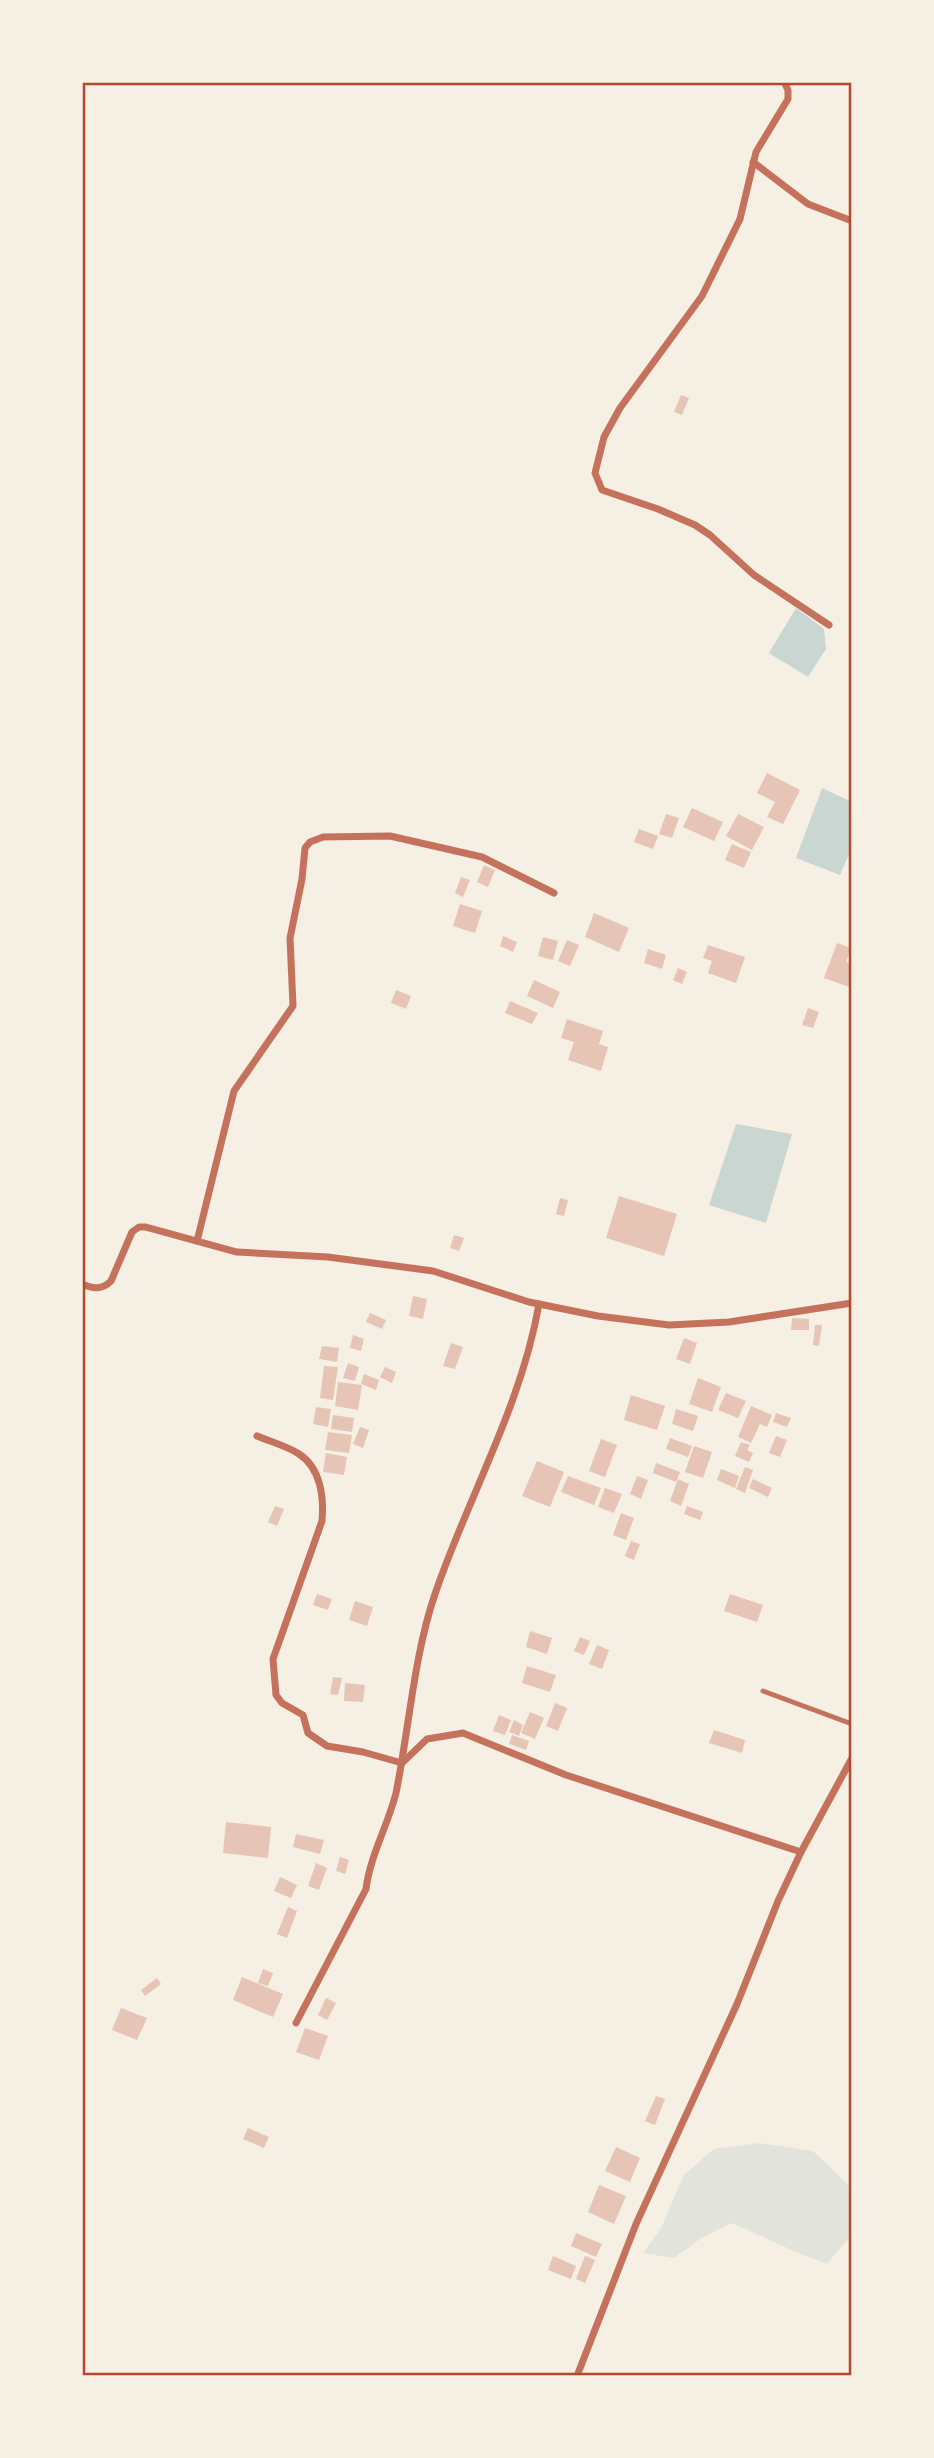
<svg xmlns="http://www.w3.org/2000/svg" width="934" height="2458" font-family="'Noto Sans',sans-serif">
  <style>
    .green { fill: #e2e4dc }
    .water { fill: #c9d6d2 }
    .building { fill: #e6c5b7 }
    .lines { fill: none; stroke-linecap: round; stroke-linejoin: round }
    .service { stroke: #c5725c; stroke-width: 5 }
    .minor { stroke: #c5725c; stroke-width: 7 }
    .neatline { fill: none; stroke: #b5482f; stroke-width: 2.5 }
  </style>
  <rect width="100%" height="100%" fill="#f6efe4"/>
  <!-- green -->
  <path class="green" d="M759,2143L813,2151L852,2189V2234L827,2264C794,2253 763,2236 731,2223L700,2239L674,2258L643,2253L661,2228L684,2175L714,2149Z"/>
  <!-- water -->
  <g class="water">
    <path d="M796,608L824,629L826,649L808,677L769,653Z"/>
    <path d="M822,788L852,802V847L840,875L796,858Z"/>
    <path d="M736,1124L792,1134L766,1223L709,1205Z"/>
  </g>
  <!-- building -->
  <g class="building">
    <path d="M681,395L689,398L682,415L674,412Z"/>
    <path d="M767,773L800,790L783,824L767,817L775,802L757,793Z"/>
    <path d="M692,808L723,822L714,841L683,827Z"/>
    <path d="M666,814L679,818L672,838L659,834Z"/>
    <path d="M738,814L764,827L752,850L726,836Z"/>
    <path d="M639,829L658,836L653,849L634,842Z"/>
    <path d="M732,844L751,852L744,868L725,860Z"/>
    <path d="M484,865L495,870L488,887L477,882Z"/>
    <path d="M461,877L470,880L463,897L455,893Z"/>
    <path d="M460,904L482,911L475,933L453,926Z"/>
    <path d="M594,913L629,928L619,952L585,937Z"/>
    <path d="M503,936L517,942L513,952L500,946Z"/>
    <path d="M543,937L558,941L553,960L538,956Z"/>
    <path d="M567,940L579,945L570,966L558,961Z"/>
    <path d="M837,943L851,948L846,962L852,965V988L824,978Z"/>
    <path d="M708,945L745,957L736,983L708,973L712,961L703,958Z"/>
    <path d="M648,949L666,955L662,969L644,963Z"/>
    <path d="M678,968L687,972L682,984L673,980Z"/>
    <path d="M534,980L560,992L553,1008L527,996Z"/>
    <path d="M396,990L411,996L406,1009L391,1003Z"/>
    <path d="M510,1001L538,1013L532,1024L505,1013Z"/>
    <path d="M808,1008L819,1012L813,1028L802,1025Z"/>
    <path d="M567,1019L603,1031L599,1044L608,1047L601,1071L568,1060L574,1042L561,1038Z"/>
    <path d="M619,1196L677,1214L664,1256L606,1238Z"/>
    <path d="M560,1198L568,1200L564,1216L556,1214Z"/>
    <path d="M454,1235L464,1238L459,1251L450,1248Z"/>
    <path d="M413,1296L427,1299L423,1319L409,1316Z"/>
    <path d="M370,1313L386,1320L382,1329L366,1322Z"/>
    <path d="M792,1318L809,1319V1330H791Z"/>
    <path d="M815,1325H822L819,1346L813,1345Z"/>
    <path d="M353,1335L364,1339L361,1351L350,1348Z"/>
    <path d="M684,1338L697,1343L690,1364L676,1359Z"/>
    <path d="M451,1343L463,1347L455,1369L443,1366Z"/>
    <path d="M322,1346L339,1348L337,1362L319,1359Z"/>
    <path d="M348,1363L359,1367L355,1381L343,1378Z"/>
    <path d="M324,1366L338,1367L333,1400L320,1398Z"/>
    <path d="M385,1367L396,1372L392,1383L380,1377Z"/>
    <path d="M364,1374L379,1380L376,1390L361,1384Z"/>
    <path d="M698,1378L721,1387L712,1412L689,1404Z"/>
    <path d="M338,1382L362,1385L358,1410L335,1406Z"/>
    <path d="M726,1393L746,1401L738,1418L718,1410Z"/>
    <path d="M631,1395L665,1406L657,1430L624,1420Z"/>
    <path d="M751,1406L772,1415L767,1427L760,1424L751,1443L738,1437Z"/>
    <path d="M316,1407L331,1409L328,1427L313,1424Z"/>
    <path d="M676,1409L698,1416L693,1431L672,1424Z"/>
    <path d="M776,1413L791,1418L787,1427L773,1422Z"/>
    <path d="M333,1415L354,1418L352,1432L331,1429Z"/>
    <path d="M360,1427L369,1430L363,1448L353,1444Z"/>
    <path d="M328,1432L352,1435L349,1453L325,1450Z"/>
    <path d="M776,1436L787,1440L780,1457L769,1453Z"/>
    <path d="M670,1438L692,1446L688,1457L666,1449Z"/>
    <path d="M601,1439L617,1445L605,1477L589,1471Z"/>
    <path d="M741,1442L750,1445L747,1450L753,1453L749,1462L735,1456Z"/>
    <path d="M694,1446L712,1452L703,1478L685,1472Z"/>
    <path d="M326,1453L347,1457L344,1475L323,1472Z"/>
    <path d="M537,1461L564,1472L550,1507L522,1496Z"/>
    <path d="M656,1463L680,1472L676,1482L653,1473Z"/>
    <path d="M745,1467L753,1470L745,1493L736,1489Z"/>
    <path d="M721,1469L739,1476L735,1488L717,1480Z"/>
    <path d="M568,1476L601,1488L594,1505L561,1492Z"/>
    <path d="M637,1476L648,1480L641,1499L630,1494Z"/>
    <path d="M678,1479L689,1484L681,1506L670,1501Z"/>
    <path d="M753,1479L772,1488L768,1497L749,1488Z"/>
    <path d="M605,1488L622,1494L614,1513L598,1507Z"/>
    <path d="M275,1506L284,1509L277,1526L268,1522Z"/>
    <path d="M687,1506L703,1512L700,1520L684,1514Z"/>
    <path d="M621,1513L634,1518L626,1540L613,1535Z"/>
    <path d="M631,1541L640,1544L634,1560L625,1556Z"/>
    <path d="M317,1594L332,1599L328,1610L313,1605Z"/>
    <path d="M730,1594L763,1605L757,1622L724,1611Z"/>
    <path d="M355,1601L373,1607L367,1626L349,1620Z"/>
    <path d="M530,1631L552,1638L547,1654L526,1647Z"/>
    <path d="M580,1637L590,1641L584,1655L574,1651Z"/>
    <path d="M597,1645L609,1650L602,1669L589,1664Z"/>
    <path d="M527,1666L556,1675L550,1692L522,1683Z"/>
    <path d="M333,1677L342,1678L338,1695L330,1694Z"/>
    <path d="M345,1683L365,1685L363,1702L344,1701Z"/>
    <path d="M555,1703L567,1708L558,1731L546,1726Z"/>
    <path d="M530,1712L544,1718L535,1739L521,1733Z"/>
    <path d="M499,1715L511,1720L505,1735L493,1731Z"/>
    <path d="M514,1720L523,1725L519,1736L509,1732Z"/>
    <path d="M714,1730L745,1740L742,1753L709,1743Z"/>
    <path d="M512,1735L529,1741L526,1750L509,1744Z"/>
    <path d="M226,1822L271,1827L268,1858L223,1853Z"/>
    <path d="M296,1834L324,1840L320,1854L293,1847Z"/>
    <path d="M340,1857L349,1860L345,1874L336,1871Z"/>
    <path d="M316,1863L327,1868L319,1890L308,1886Z"/>
    <path d="M280,1877L297,1885L291,1898L274,1891Z"/>
    <path d="M288,1907L297,1911L287,1938L277,1934Z"/>
    <path d="M263,1969L273,1973L268,1986L258,1983Z"/>
    <path d="M242,1977L283,1994L273,2017L233,2000Z"/>
    <path d="M157,1978L161,1984L145,1996L141,1990Z"/>
    <path d="M326,1998L336,2003L327,2020L318,2015Z"/>
    <path d="M121,2008L147,2018L137,2040L112,2030Z"/>
    <path d="M305,2028L328,2036L319,2060L296,2052Z"/>
    <path d="M656,2096L665,2099L655,2125L645,2121Z"/>
    <path d="M248,2128L269,2137L264,2148L243,2139Z"/>
    <path d="M616,2147L640,2158L630,2182L605,2171Z"/>
    <path d="M599,2185L626,2196L614,2224L588,2212Z"/>
    <path d="M576,2233L602,2244L596,2257L571,2246Z"/>
    <path d="M553,2256L576,2266L571,2279L548,2270Z"/>
    <path d="M585,2256L595,2260L585,2283L576,2279Z"/>
  </g>
  <g class="lines">
    <!-- service -->
    <path class="service" d="M763,1691L852,1724"/>
    <!-- minor -->
    <g class="minor">
      <path d="M784,82L788,90V99L756,152L740,219L702,296L620,408L604,437L595,473L602,490L658,509L695,525L710,535L754,575L829,625"/>
      <path d="M753,162L808,204L852,221"/>
      <path d="M197,1241L234,1091L293,1006L290,938L302,879L305,848L310,842L323,837L390,836L482,857L554,893"/>
      <path d="M82,1284C93,1289 102,1290 111,1281L132,1232L139,1227H146L237,1252L328,1257L433,1271L529,1302L598,1316L669,1325L729,1322L852,1303"/>
      <path d="M257,1436C271,1442 287,1446 299,1454C321,1468 324,1498 322,1521L273,1659L276,1695L282,1703L303,1715L308,1733L327,1746L363,1752L402,1763L427,1739L463,1733L566,1775L801,1852"/>
      <path d="M296,2023L366,1889C370,1856 388,1825 396,1793C409,1729 414,1655 435,1594C468,1497 521,1407 539,1304"/>
      <path d="M577,2376L636,2224L737,2004L778,1901L801,1852L852,1758"/>
    </g>
  </g>
  <!-- border -->
  <rect width="934" height="2458" fill="none" stroke="#f6efe4" stroke-width="168"/>
  <rect x="84" y="84" width="766" height="2290" class="neatline"/>
</svg>
